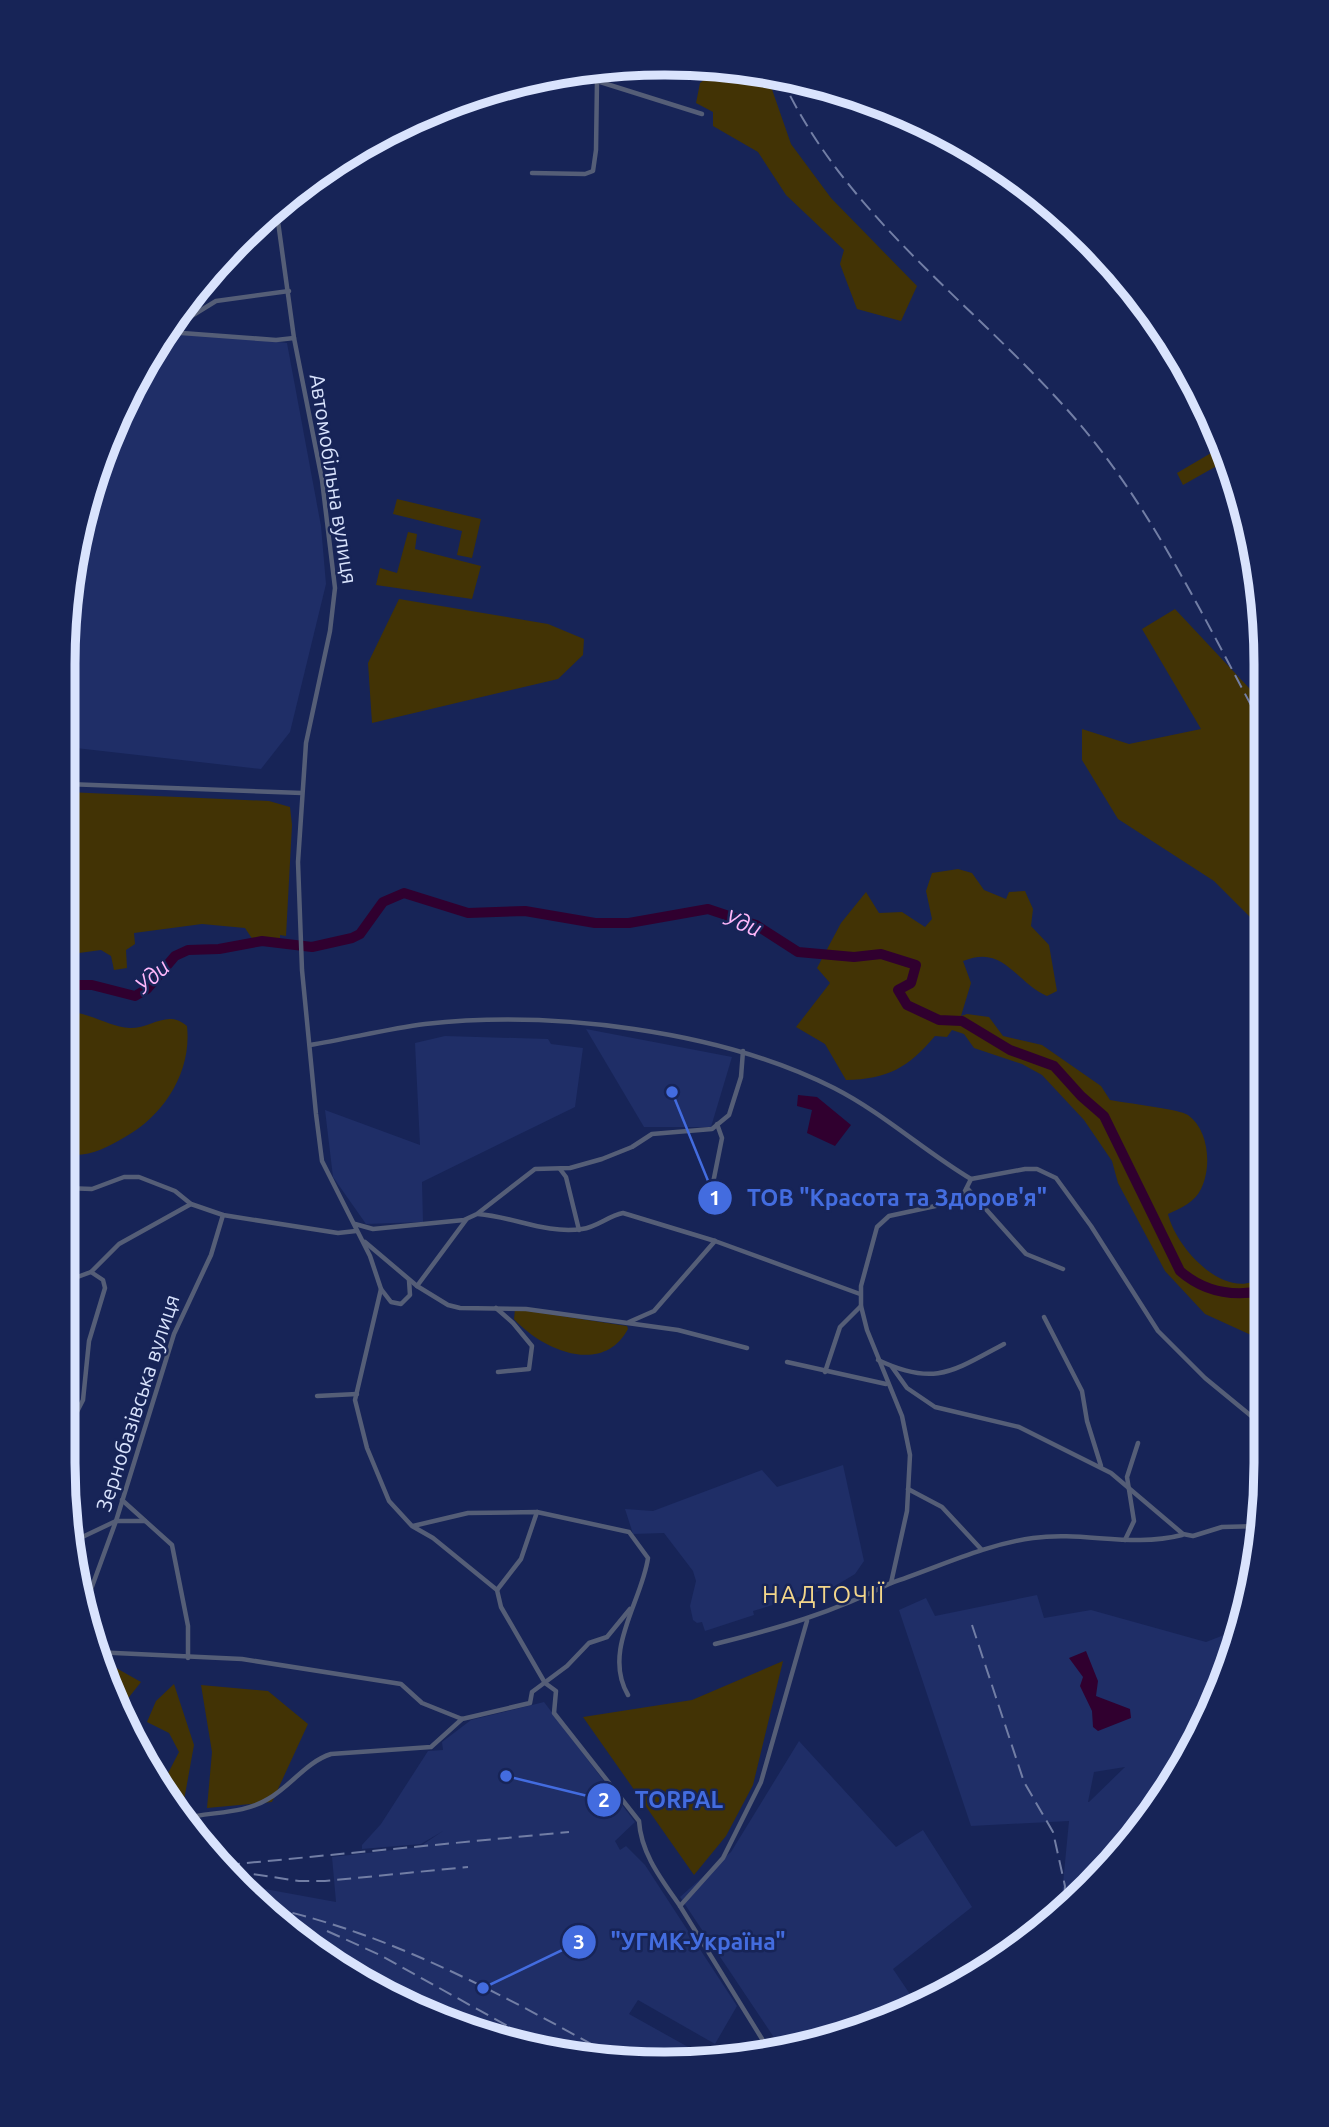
<svg xmlns="http://www.w3.org/2000/svg" width="1329" height="2127" font-family="Ubuntu,sans-serif">
  <style>
    .built { fill: #1f2e67; fill-rule: evenodd }
    .green { fill: #423305 }
    .water { fill: #30002f }
    .lines { fill: none; stroke-linecap: round; stroke-linejoin: round }
    .river { stroke: #30002f; stroke-width: 10 }
    .street { stroke: #555e77; stroke-width: 4.5 }
    .rail { stroke: #727ea5; stroke-width: 2; stroke-dasharray: 14 7; stroke-linecap: butt }
    .labels { text-anchor: middle; stroke-width: 5; stroke-linejoin: round; paint-order: stroke }
    .street-label { font-size: 21px; fill: #d9e3fd; stroke: #172457 }
    .water-label { font-size: 23px; font-style: italic; fill: #ffb7fa; stroke: #172457 }
    .quarter-label { font-size: 24px; letter-spacing: 2px; fill: #f3d68a; stroke: #172457 }
    .rim { fill: none; stroke: #d9e3fd; stroke-width: 9 }
    .leader { fill: none; stroke: #436cdf; stroke-width: 2.5 }
    .callout-dot { fill: #436cdf; stroke: #172457; stroke-width: 2.5 }
    .mark-label { font-size: 21px; text-anchor: middle; font-weight: bold; fill: #fff }
    .callout-label { font-size: 23px; text-anchor: middle; font-weight: bold; fill: #436cdf; stroke: #172457; stroke-width: 5; stroke-linejoin: round; paint-order: stroke }
  </style>
  <rect width="100%" height="100%" fill="#172457"/>
  <!-- built -->
  <g class="built">
    <path d="M170,329L287,343L321,526L326,584L290,732L261,769L67,747L68,586L109,435Z"/>
    <path d="M586,1029L732,1057L711,1127H644Z"/>
    <path d="M445,1036L548,1039L551,1044L583,1048L575,1107L422,1182L423,1222L366,1224L333,1177L325,1110L420,1145L415,1043Z"/>
    <path d="M843,1465L864,1561L855,1574L835,1586L753,1611L754,1615L705,1631L702,1622L697,1623L693,1620L690,1606L696,1581L693,1571L664,1533L633,1534L625,1509L653,1511L762,1470L777,1487Z"/>
    <path d="M1037,1595L1044,1618L1091,1610L1206,1642L1237,1630L1220,1692L1142,1828L1061,1904L1069,1821L971,1826L899,1610L926,1598L935,1616ZM1125,1767L1089,1802H1088L1094,1772Z"/>
    <path d="M544,1702L635,1822L615,1841L620,1850L626,1846L645,1865L737,2006L715,2044L638,2000L629,2014L706,2057L664,2064L472,2032L330,1962L248,1886L336,1902L332,1857L419,1847L443,1831L421,1844L362,1849V1845L381,1824L428,1751L443,1750L442,1742L471,1720Z"/>
    <path d="M799,1741L896,1847L923,1830L972,1907L893,1969L916,2003L857,2032L779,2045L680,1897L731,1852Z"/>
  </g>
  <!-- green -->
  <g class="green">
    <path d="M718,69L767,75L791,144L831,198L917,286L901,321L857,309L840,264L844,250L786,195L758,152L713,126V112L696,103L700,83Z"/>
    <path d="M1223,446L1229,459L1183,485L1177,473Z"/>
    <path d="M397,499L481,519L472,558L457,555L462,531L393,514Z"/>
    <path d="M408,532L417,534L415,549L481,566L472,599L376,585L380,568L397,573Z"/>
    <path d="M399,599L548,624L584,639L583,655L558,679L372,723L368,663Z"/>
    <path d="M1175,609L1264,704L1263,930L1214,881L1118,819L1082,760V729L1129,744L1201,729L1142,629Z"/>
    <path d="M67,792L269,801L290,807L292,825L286,936L280,935V940H253L245,928L202,924L134,933L135,944L126,950L127,968L114,970L111,956L101,950L79,953L77,927L66,925Z"/>
    <path d="M958,869L972,873L984,890L1006,899L1009,892L1025,891L1033,909L1031,926L1049,945L1057,991L1047,996C1014,981 1004,944 963,961L971,983L961,1016L967,1014L989,1017L1003,1036L1042,1045L1101,1086L1110,1100C1124,1103 1180,1109 1188,1115C1209,1130 1212,1167 1201,1189C1195,1202 1181,1208 1168,1214C1176,1248 1226,1303 1262,1277V1340L1205,1314L1165,1271L1118,1183L1112,1161L1084,1120L1042,1075L1022,1064L974,1048L964,1034L952,1030L947,1037L935,1036C908,1068 888,1079 846,1080L825,1044L796,1027L830,983L817,968L841,923L866,892L879,913L902,912L925,927L932,919L926,891L932,873Z"/>
    <path d="M66,1012C88,1011 108,1027 130,1028C153,1028 167,1009 187,1026C192,1072 164,1115 125,1137C106,1148 88,1158 65,1154Z"/>
    <path d="M515,1309L627,1326L628,1329C602,1377 541,1349 514,1319Z"/>
    <path d="M783,1661L753,1785L726,1836L694,1875L583,1717L692,1700Z"/>
    <path d="M109,1664L141,1682L122,1706L100,1666Z"/>
    <path d="M174,1684L194,1745L181,1817L163,1783L179,1752L169,1733L147,1722L156,1701Z"/>
    <path d="M201,1685L268,1691L308,1724L272,1802L207,1808L212,1752Z"/>
  </g>
  <!-- water -->
  <g class="water">
    <path d="M798,1095L817,1097L851,1125L835,1146L807,1133L812,1110L797,1106Z"/>
    <path d="M1086,1651L1098,1681L1096,1696L1130,1709L1131,1718L1098,1731L1093,1727L1092,1711L1080,1686L1083,1677L1069,1658Z"/>
  </g>
  <g class="lines">
    <!-- river -->
    <path class="river" d="M66,985H92L135,996L147,989L175,956L188,950L219,949L262,941L312,947L352,938L360,934L383,902L404,893L468,913L525,911L595,923H629L708,909L756,925L798,952L854,957L881,954L916,965L911,983L898,990L907,1005L939,1020L962,1021L1010,1050L1054,1066L1081,1096L1104,1116L1180,1271C1204,1292 1231,1297 1262,1291"/>
    <!-- street -->
    <g class="street">
      <path d="M570,72H578L597,81L702,114"/>
      <path d="M532,173L585,174L593,171L596,150L597,81"/>
      <path d="M276,207L294,338L322,480L335,588L330,631L306,743L298,862L302,970L316,1114L322,1161L370,1256L381,1289L391,1302L401,1304L410,1295L409,1280"/>
      <path d="M190,317L216,301L289,291"/>
      <path d="M168,332L276,340L294,338"/>
      <path d="M67,784L302,793"/>
      <path d="M310,1045C348,1039 386,1029 425,1024C552,1010 719,1030 834,1088C883,1113 924,1151 971,1179L1025,1169H1037L1056,1178L1091,1226L1158,1331L1205,1378L1261,1424"/>
      <path d="M560,1169L566,1177L579,1230"/>
      <path d="M65,1188L92,1189L124,1177H139L175,1191L191,1204L223,1215L338,1233L356,1231"/>
      <path d="M967,1188L1026,1254L1063,1269"/>
      <path d="M710,1198L722,1138L717,1124"/>
      <path d="M478,1214C515,1217 545,1234 582,1229C597,1227 608,1216 623,1213L715,1241L860,1294"/>
      <path d="M355,1224L373,1229L464,1220L477,1214L535,1169L570,1168L602,1159L632,1147L652,1134L712,1129L729,1115L741,1077L743,1051"/>
      <path d="M365,1242L417,1286L448,1305L460,1308L526,1309L678,1330L747,1348"/>
      <path d="M64,1282L91,1272L119,1244L191,1204"/>
      <path d="M417,1286L466,1220"/>
      <path d="M381,1289L355,1400L367,1448L389,1501L412,1526L433,1538L497,1590L501,1607L545,1683L556,1691L554,1713L639,1821C641,1854 662,1880 680,1906"/>
      <path d="M496,1308L513,1323L532,1346L529,1369L498,1372"/>
      <path d="M1044,1317L1082,1391L1087,1421L1101,1466"/>
      <path d="M629,1322L654,1311L715,1241"/>
      <path d="M878,1360C935,1387 953,1371 1004,1344"/>
      <path d="M787,1362L886,1384"/>
      <path d="M892,1367L907,1388L935,1407L1019,1427L1111,1473L1183,1534L1193,1536L1222,1527L1261,1526"/>
      <path d="M825,1372L840,1327L861,1306"/>
      <path d="M317,1396L357,1394"/>
      <path d="M63,1439L83,1400L89,1341L105,1288L103,1280L91,1272"/>
      <path d="M908,1489L942,1507L981,1549"/>
      <path d="M122,1500L172,1545L188,1626V1658"/>
      <path d="M413,1526L468,1513L537,1512L629,1532L648,1558C642,1601 602,1651 628,1695"/>
      <path d="M76,1540L116,1521H145"/>
      <path d="M1125,1540L1134,1521L1127,1477L1138,1443"/>
      <path d="M891,1583C939,1567 983,1545 1033,1538C1084,1531 1131,1548 1182,1535"/>
      <path d="M497,1590L521,1559L537,1512"/>
      <path d="M86,1603L116,1521L174,1334L211,1255L223,1215"/>
      <path d="M715,1644C779,1628 832,1613 891,1583L907,1511L910,1455L902,1416L867,1330L861,1306V1286L877,1227L889,1216L954,1202L962,1197L971,1179"/>
      <path d="M94,1652L242,1659L401,1684L422,1703L462,1719L530,1703L532,1692L567,1666L589,1643L607,1637L630,1609"/>
      <path d="M182,1819C210,1811 242,1815 268,1799C291,1786 306,1762 331,1754L431,1747L462,1719"/>
      <path d="M767,2047L680,1906L723,1858L761,1782L807,1621"/>
    </g>
    <!-- rail -->
    <g class="rail">
      <path d="M781,77C843,212 966,298 1063,405C1149,499 1203,618 1264,729"/>
      <path d="M972,1625L1024,1782L1053,1832L1065,1886L1064,1901"/>
      <path d="M226,1865L569,1832"/>
      <path d="M233,1871L299,1881H325L468,1867"/>
      <path d="M272,1908C393,1935 503,1995 611,2055"/>
      <path d="M327,1931L380,1955L538,2043"/>
    </g>
  </g>
  <g class="labels">
    <!-- street labels -->
    <g class="street-label">
      <text transform="translate(333 479) rotate(81)" y="7">Автомобільна вулиця</text>
      <text transform="translate(138 1403) rotate(-72)" y="7">Зернобазівська вулиця</text>
    </g>
    <!-- water labels -->
    <g class="water-label">
      <text transform="translate(743 923) rotate(22)" y="8">Уди</text>
      <text transform="translate(152 976) rotate(-42)" y="8">Уди</text>
    </g>
    <!-- quarter labels -->
    <g class="quarter-label">
      <text x="824" y="1603">НАДТОЧІЇ</text>
    </g>
  </g>
  <!-- crop -->
  <path d="M0 0H1329V2127H0ZM664 75H665A589 589 0 0 1 1254 664V1463A589 589 0 0 1 665 2052H664A589 589 0 0 1 75 1463V664A589 589 0 0 1 664 75Z" fill="#172457" fill-rule="evenodd"/>
  <path class="rim" d="M664 75H665A589 589 0 0 1 1254 664V1463A589 589 0 0 1 665 2052H664A589 589 0 0 1 75 1463V664A589 589 0 0 1 664 75Z"/>
  <!-- callouts -->
  <path class="leader" d="M672 1092L715 1198M506 1776L604 1800M483 1988L579 1942"/>
  <g class="callout-dot">
    <circle cx="672" cy="1092" r="7"/>
    <circle cx="506" cy="1776" r="7"/>
    <circle cx="483" cy="1988" r="7"/>
    <circle cx="715" cy="1198" r="18"/>
    <circle cx="604" cy="1800" r="18"/>
    <circle cx="579" cy="1942" r="18"/>
  </g>
  <g class="mark-label">
    <text x="715" y="1205">1</text>
    <text x="604" y="1807">2</text>
    <text x="579" y="1949">3</text>
  </g>
  <g class="callout-label">
    <text x="897" y="1206">ТОВ "Красота та Здоров'я"</text>
    <text x="679" y="1808">TORPAL</text>
    <text x="698" y="1950">"УГМК-Україна"</text>
  </g>
</svg>
